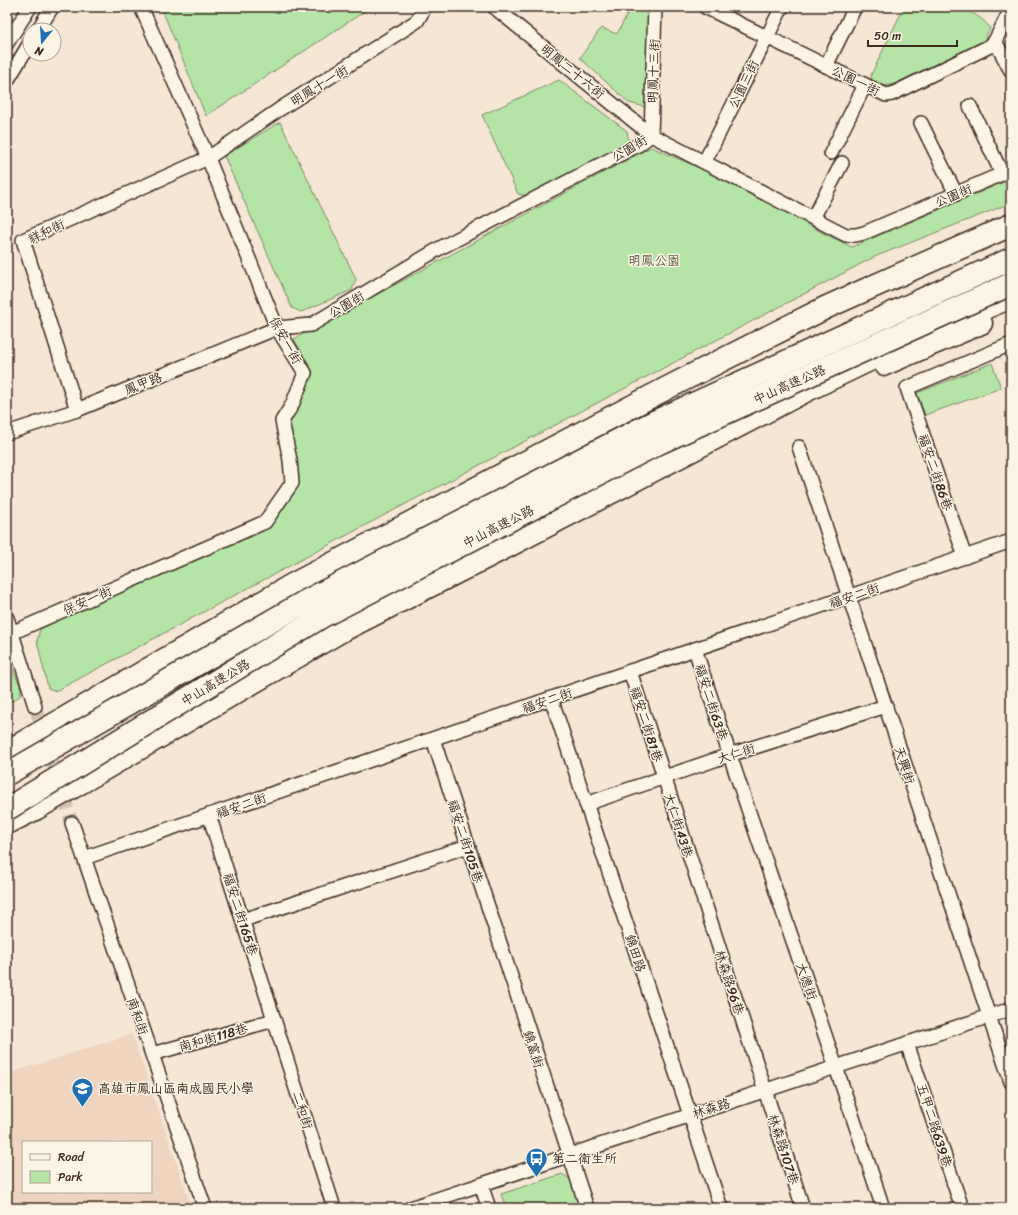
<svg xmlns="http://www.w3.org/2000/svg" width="1018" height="1215" font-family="Sriracha,'LXGW WenKai TC',sans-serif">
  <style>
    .built { fill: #efd4c0; fill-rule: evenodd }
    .green { fill: #b4e5a6; stroke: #788862 }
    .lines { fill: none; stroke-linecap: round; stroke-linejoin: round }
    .minor-tunnel { stroke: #d1c0b0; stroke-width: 13; stroke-dasharray: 13 6; stroke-linecap: butt }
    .minor-casing { stroke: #3b2a1e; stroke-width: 16 }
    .motorway-casing { stroke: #3b2a1e; stroke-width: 25 }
    .minor { stroke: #fcf5e5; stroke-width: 13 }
    .motorway { stroke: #fcf5e5; stroke-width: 22 }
    .motorway-bridge-casing { stroke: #3b2a1e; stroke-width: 25; stroke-linecap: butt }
    .motorway-bridge { stroke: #fcf5e5; stroke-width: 22 }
    .labels { text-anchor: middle; stroke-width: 3; stroke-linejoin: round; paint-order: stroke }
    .street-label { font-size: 13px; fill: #3b2a1e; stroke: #fcf5e5 }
    .park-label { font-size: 13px; fill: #595940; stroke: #fcf5e5 }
    .poi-label { font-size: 13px; fill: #3b2a1e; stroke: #fcf5e5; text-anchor: start }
  </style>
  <rect width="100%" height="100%" fill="#f6e6d4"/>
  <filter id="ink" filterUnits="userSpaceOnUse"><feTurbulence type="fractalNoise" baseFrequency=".025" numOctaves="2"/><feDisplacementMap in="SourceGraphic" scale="8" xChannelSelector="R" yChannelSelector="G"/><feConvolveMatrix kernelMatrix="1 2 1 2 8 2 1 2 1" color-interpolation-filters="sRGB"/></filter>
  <g filter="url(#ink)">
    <!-- built -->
    <path class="built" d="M132,1034L192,1208H7V1074ZM23,1142H151V1192H23Z"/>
    <!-- green -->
    <g class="green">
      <path d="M161,7H371L206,116Z"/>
      <path d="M631,7H649L646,107L629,103L580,58L601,28L617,34Z"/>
      <path d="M904,7C934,7 970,1 990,28L984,41L892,85L881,86L872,82L871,75Z"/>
      <path d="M559,80L627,131L629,144L529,196L518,194L482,115Z"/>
      <path d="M280,122L356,279L352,290L301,312L292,308L224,156Z"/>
      <path d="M651,147L723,178L827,235L852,247L1011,179V203L874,257L379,518L56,691L48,688L37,641L40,629L278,516L295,482L289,426L313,372L294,339Z"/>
      <path d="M992,363L1001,388L925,415L917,393Z"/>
      <path d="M7,656L21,688L20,696L7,704Z"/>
      <path d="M562,1174L570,1179L580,1208H506L501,1194Z"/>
    </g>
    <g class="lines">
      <!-- minor-tunnel -->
      <path class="minor-tunnel" d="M35,706L72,823"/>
      <defs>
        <g id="minor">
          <path d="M494,7L651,135"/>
          <path d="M705,7L886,95L892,94L990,46L995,41L1011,9"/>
          <path d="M38,30L52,7"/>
          <path d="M995,41L1011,71"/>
          <path d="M7,43L30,7"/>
          <path d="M826,66L855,7"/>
          <path d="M7,81L30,43"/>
          <path d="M970,106L1002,174"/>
          <path d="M921,123L956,194"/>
          <path d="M651,135L655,7"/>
          <path d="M831,153L865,85"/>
          <path d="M705,161L782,7"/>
          <path d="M813,218L842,163"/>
          <path d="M77,410L23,240L208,158L280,109L417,21L425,7"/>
          <path d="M7,433L77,410L277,328L311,325L440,248L638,145L651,135L846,235H856L864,233L1011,170"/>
          <path d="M799,447L1011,1082"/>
          <path d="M965,557L907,388L1011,344"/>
          <path d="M7,618L35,706"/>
          <path d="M7,635L265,522L292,483L290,460L282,421L292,405L305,373L277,328L208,158L141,7"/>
          <path d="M695,649C755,836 822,1021 883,1208"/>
          <path d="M630,671L803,1208"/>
          <path d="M551,698L721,1208"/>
          <path d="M433,739L587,1208"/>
          <path d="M586,804L729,755L886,706"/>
          <path d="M209,815L334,1208"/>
          <path d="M72,823L205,1208"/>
          <path d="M84,858L1011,541"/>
          <path d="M243,920L468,846"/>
          <path d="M907,1043L962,1208"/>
          <path d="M152,1054L274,1020"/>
          <path d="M481,1185L489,1208"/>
          <path d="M410,1208L1011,1009"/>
        </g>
        <g id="motorway">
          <path d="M955,320L1011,297"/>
          <path d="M885,364L981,323"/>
          <path d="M7,752L292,585L669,387L827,307L1011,225"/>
          <path d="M7,823L37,808L341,631L508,546L809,389L898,346"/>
        </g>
      </defs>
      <!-- minor casing -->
      <use href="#minor" class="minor-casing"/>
      <!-- motorway casing -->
      <use href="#motorway" class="motorway-casing"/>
      <!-- minor -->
      <use href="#minor" class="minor"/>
      <!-- motorway -->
      <use href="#motorway" class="motorway"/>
      <defs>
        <g id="motorway-bridge">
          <path d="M7,774L306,601L654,422L1011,259"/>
          <path d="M7,809L321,617L661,442L1011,284"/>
        </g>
      </defs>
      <!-- motorway-bridge casing -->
      <use href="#motorway-bridge" class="motorway-bridge-casing"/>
      <!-- motorway-bridge -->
      <use href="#motorway-bridge" class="motorway-bridge"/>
    </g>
  </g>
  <!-- icons -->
  <defs>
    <symbol id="school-pin" viewBox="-11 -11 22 30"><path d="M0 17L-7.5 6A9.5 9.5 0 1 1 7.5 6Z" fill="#1f6fb2" stroke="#fcf5e5"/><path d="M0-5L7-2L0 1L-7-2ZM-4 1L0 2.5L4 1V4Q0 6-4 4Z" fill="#fff"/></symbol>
    <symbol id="bus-pin" viewBox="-11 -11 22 30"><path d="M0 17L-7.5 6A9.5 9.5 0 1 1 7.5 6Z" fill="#1f6fb2" stroke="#fcf5e5"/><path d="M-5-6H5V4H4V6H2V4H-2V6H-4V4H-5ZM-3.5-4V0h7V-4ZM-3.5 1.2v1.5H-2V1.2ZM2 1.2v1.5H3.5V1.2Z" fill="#fff"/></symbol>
  </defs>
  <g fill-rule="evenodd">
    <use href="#school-pin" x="70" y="1076" width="25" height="34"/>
    <use href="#bus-pin" x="524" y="1146" width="25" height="34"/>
  </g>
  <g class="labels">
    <!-- street labels -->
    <g class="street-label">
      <text transform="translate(573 71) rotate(39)" y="5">明鳳二十六街</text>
      <text transform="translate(653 71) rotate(-88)" y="5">明鳳十三街</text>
      <text transform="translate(856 80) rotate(26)" y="5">公園一街</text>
      <text transform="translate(743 84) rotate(-64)" y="5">公園三街</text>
      <text transform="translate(319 85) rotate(-32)" y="5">明鳳十一街</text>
      <text transform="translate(629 148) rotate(-31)" y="5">公園街</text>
      <text transform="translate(953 195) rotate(-23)" y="5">公園街</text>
      <text transform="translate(46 231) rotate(-26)" y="5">祥和街</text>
      <text transform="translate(346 304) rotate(-31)" y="5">公園街</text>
      <text transform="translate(286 340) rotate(61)" y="5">保安一街</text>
      <text transform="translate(143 383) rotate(-22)" y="5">鳳甲路</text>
      <text transform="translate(789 384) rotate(-24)" y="5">中山高速公路</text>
      <text transform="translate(936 472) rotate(71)" y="5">福安二街86巷</text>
      <text transform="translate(498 526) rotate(-27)" y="5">中山高速公路</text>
      <text transform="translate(854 595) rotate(-19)" y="5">福安二街</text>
      <text transform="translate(87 600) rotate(-24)" y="5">保安一街</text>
      <text transform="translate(215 682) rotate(-31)" y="5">中山高速公路</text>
      <text transform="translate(547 700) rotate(-19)" y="5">福安二街</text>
      <text transform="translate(712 702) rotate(72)" y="5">福安二街63巷</text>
      <text transform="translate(647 724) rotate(72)" y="5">福安二街81巷</text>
      <text transform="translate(736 753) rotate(-18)" y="5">大仁街</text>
      <text transform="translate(905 765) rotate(72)" y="5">天興街</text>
      <text transform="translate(241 805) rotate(-19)" y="5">福安二街</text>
      <text transform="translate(679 825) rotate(72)" y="5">大仁街43巷</text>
      <text transform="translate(466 841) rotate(72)" y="5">福安二街105巷</text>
      <text transform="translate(241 914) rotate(72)" y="5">福安二街165巷</text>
      <text transform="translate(636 953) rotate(72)" y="5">錦田路</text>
      <text transform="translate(807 981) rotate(71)" y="5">大德街</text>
      <text transform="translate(730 982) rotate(72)" y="5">林森路96巷</text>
      <text transform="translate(138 1016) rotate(71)" y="5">南和街</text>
      <text transform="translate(213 1037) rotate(-16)" y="5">南和街118巷</text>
      <text transform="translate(534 1049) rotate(72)" y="5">錦富街</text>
      <text transform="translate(711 1108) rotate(-18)" y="5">林森路</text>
      <text transform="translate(303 1110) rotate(72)" y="5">二和街</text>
      <text transform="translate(935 1125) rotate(72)" y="5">五甲二路639巷</text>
      <text transform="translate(784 1149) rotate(72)" y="5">林森路107巷</text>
    </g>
    <!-- park labels -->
    <g class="park-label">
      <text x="654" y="265">明鳳公園</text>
    </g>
    <!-- poi labels -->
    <g class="poi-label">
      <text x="98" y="1093">高雄市鳳山區南成國民小學</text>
      <text x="552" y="1163">第二衛生所</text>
    </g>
  </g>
  <!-- margin -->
  <rect width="1018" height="1215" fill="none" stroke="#fcf5e5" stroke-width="24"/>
  <rect x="12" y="12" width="994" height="1191" fill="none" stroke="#3b2a1e" stroke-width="1.5" filter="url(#ink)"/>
  <!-- legend -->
  <rect x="22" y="1141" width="130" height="52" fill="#fcf5e5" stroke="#afa495"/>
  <rect x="30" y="1154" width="20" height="6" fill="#fcf5e5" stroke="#afa495"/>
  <text x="58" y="1161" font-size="12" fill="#3b2a1e">Road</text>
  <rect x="30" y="1171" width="20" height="12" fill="#b4e5a6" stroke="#afa495"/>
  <text x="58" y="1181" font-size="12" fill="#3b2a1e">Park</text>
  <!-- north arrow -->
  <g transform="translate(42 42) rotate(198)"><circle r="19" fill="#fcf5e5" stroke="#afa495"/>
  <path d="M0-3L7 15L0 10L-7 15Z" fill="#1f6fb2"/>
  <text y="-6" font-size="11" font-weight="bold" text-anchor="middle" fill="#3b2a1e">N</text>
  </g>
  <!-- scale -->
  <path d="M868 40v6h89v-6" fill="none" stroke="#3b2a1e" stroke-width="2"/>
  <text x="874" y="40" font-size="12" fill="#3b2a1e" stroke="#fcf5e5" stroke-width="3" paint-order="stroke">50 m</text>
</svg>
